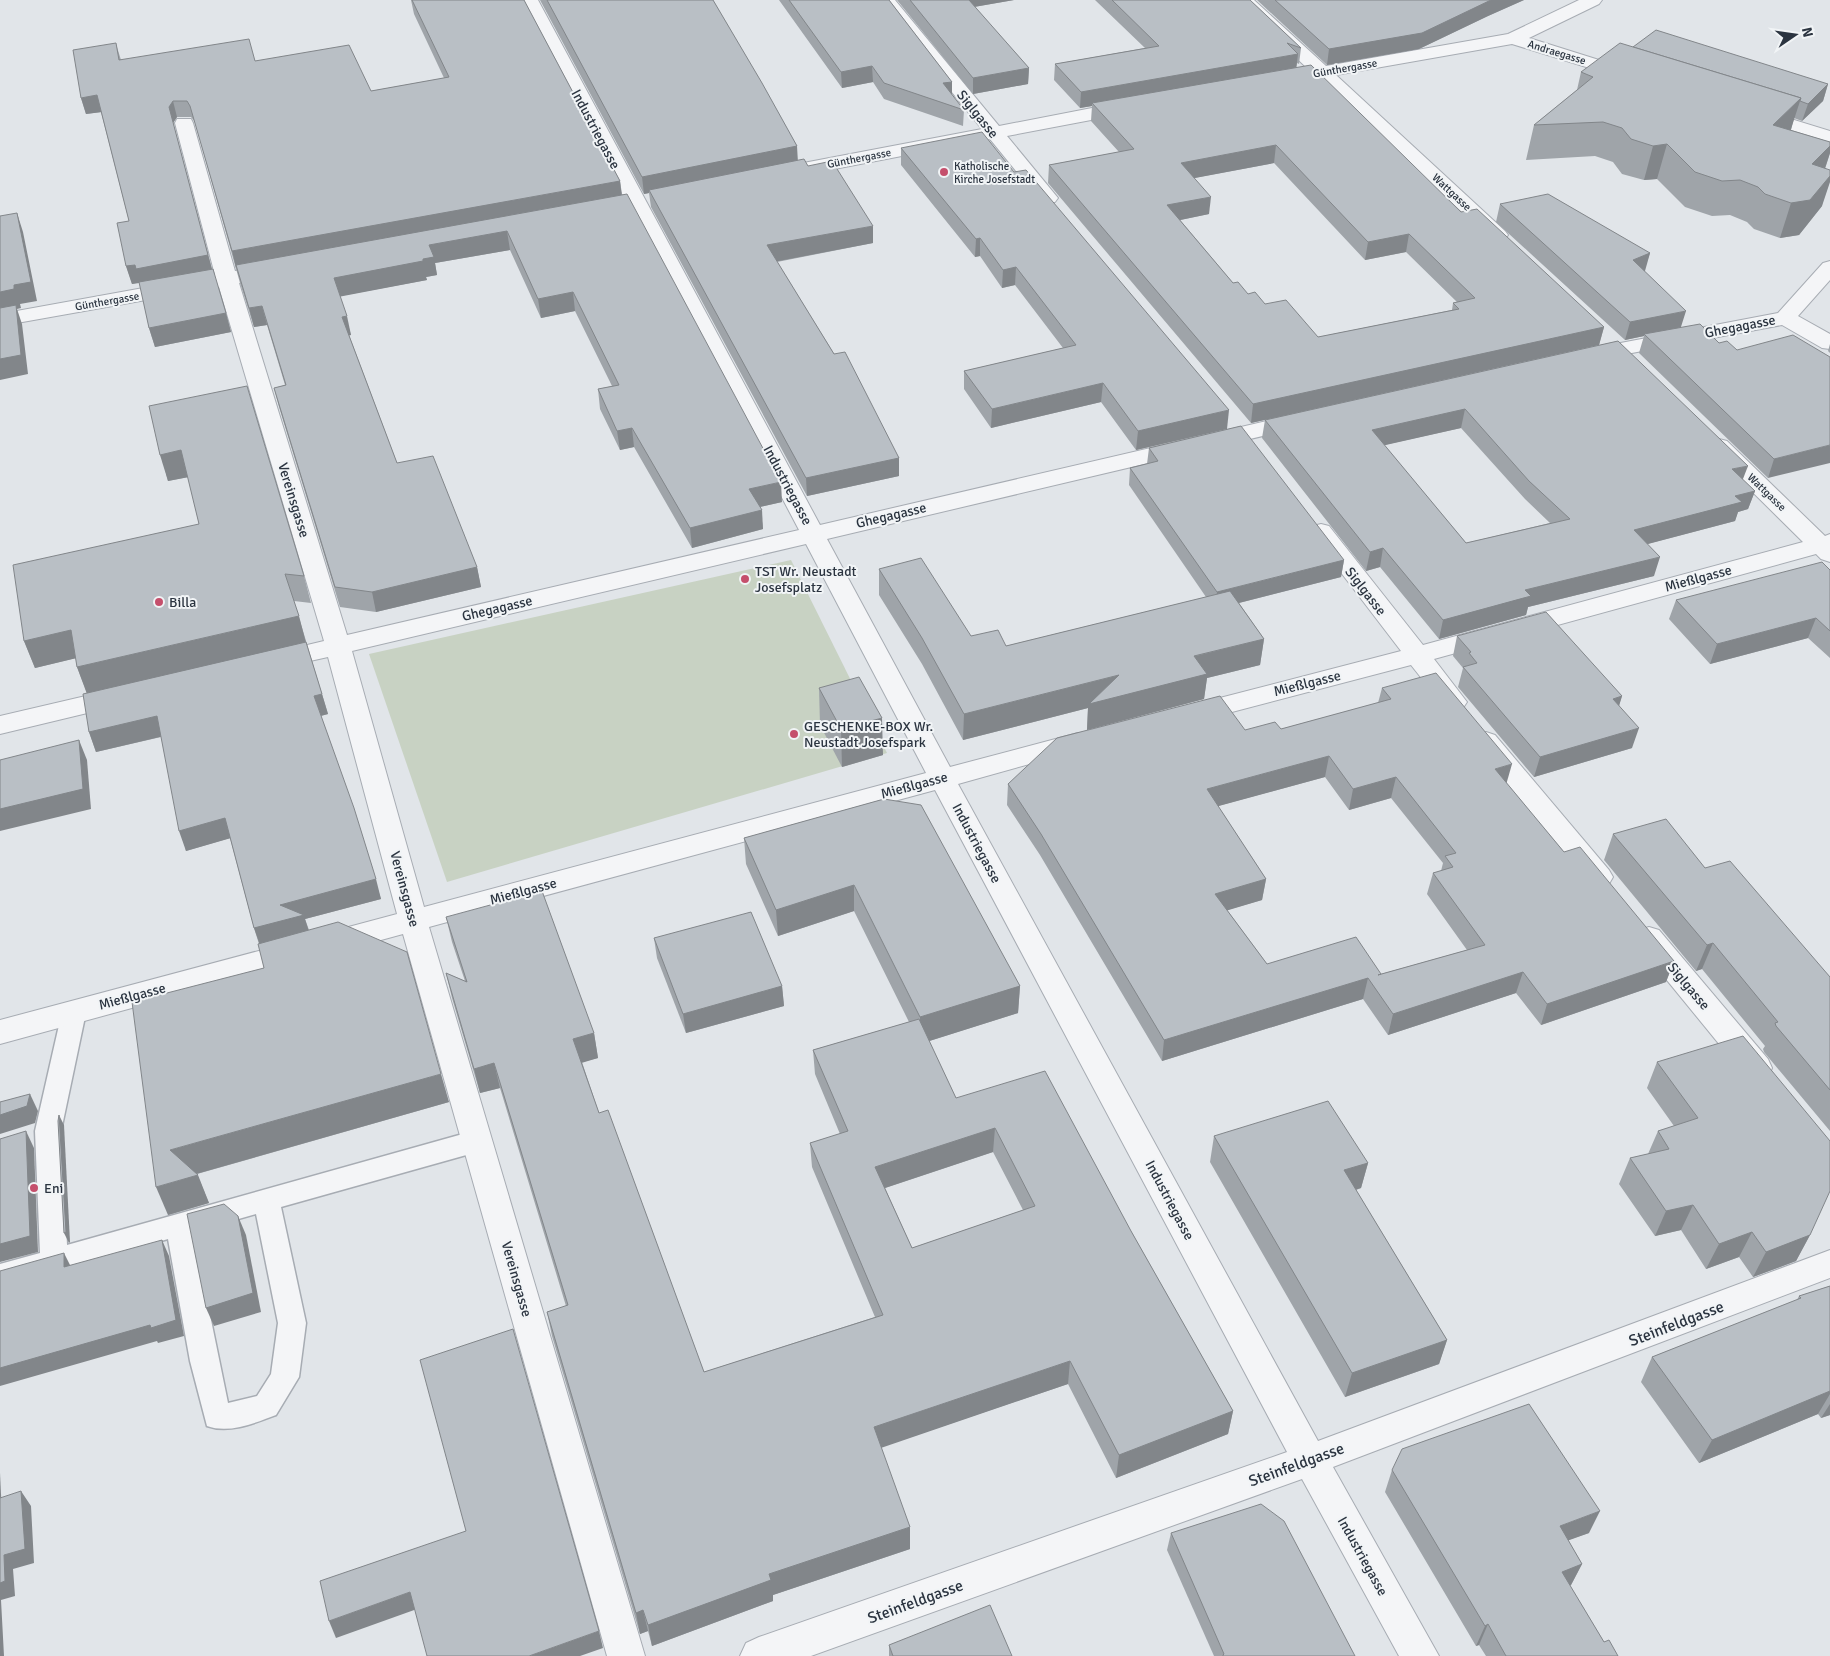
<svg xmlns="http://www.w3.org/2000/svg" width="1830" height="1656" font-family="Signika,sans-serif">
  <style>
    .green { fill: #c8d2c3 }
    .lines { fill: none; stroke-linecap: round; stroke-linejoin: round }
    .lane-casing { stroke: #a7acb3; stroke-width: 3 }
    .street-casing { stroke: #a7acb3; stroke-width: 2 }
    .lane { fill: #f4f5f7; fill-rule: evenodd }
    .street { fill: #f4f5f7; fill-rule: evenodd }
    .wall { fill: #9fa4a9; fill-rule: evenodd }
    .shaded-wall { fill: #82868a }
    .building { fill: #b9bfc5; stroke: #82868a; fill-rule: evenodd }
    .poi-dot { fill: #c54f6c; stroke: #f1f4f6; stroke-width: 2 }
    .labels { text-anchor: middle; stroke-width: 4; stroke-linejoin: round; paint-order: stroke }
    .far-street-label { font-size: 11px; fill: #2b3440; stroke: #f1f4f6 }
    .far-poi-label { font-size: 11px; fill: #2b3440; stroke: #f1f4f6; text-anchor: start }
    .street-label { font-size: 14px; fill: #2b3440; stroke: #f1f4f6 }
    .poi-label { font-size: 14px; fill: #2b3440; stroke: #f1f4f6; text-anchor: start }
    .near-street-label { font-size: 16px; fill: #2b3440; stroke: #f1f4f6 }
  </style>
  <rect width="100%" height="100%" fill="#e1e5e9"/>
  <!-- green -->
  <path class="green" d="M791,560L887,753L447,882L369,654Z"/>
  <g class="lines">
    <defs>
      <path id="lane" d="M74,1003L83,1005L86,1012L61,1131L67,1245L477,1130L486,1134L490,1141L486,1148L477,1152L281,1207L306,1323L299,1377L276,1415C255,1423 229,1434 207,1426L190,1361L168,1239L0,1288V1264L40,1253L35,1131L62,1012L65,1005ZM256,1214L278,1323L271,1374L257,1396L228,1403L193,1232Z"/>
      <g id="street">
        <path d="M520,0H538L820,525L1301,413L1309,415L1312,420L1309,425L1301,427L827,539L950,767L1078,733L1087,736L1091,742L1087,748L958,784L1318,1441L1830,1250V1278L1333,1467L1439,1656H1399L1302,1479L811,1656H740L746,1643L759,1637L1287,1452L935,790L429,927L645,1656H607L403,934L0,1044V1020L397,914L328,657L274,669L265,667L261,661L265,655L324,641L219,287L0,326V314L215,275L175,123L177,119H191L193,123L235,271L276,264L283,266L286,270L283,274L239,283L347,635L799,530ZM806,544L926,773L424,907L352,651Z"/>
        <path d="M877,0H895L999,126L1128,101L1135,103L1137,107L1135,111L1128,113L1007,136L1058,198L1055,202H1041L990,139L798,176L791,174L788,170L791,166L798,164L982,129Z"/>
        <path d="M1235,0H1254L1326,66L1508,34L1579,0H1602L1599,4L1529,38L1634,71L1637,75L1634,79L1628,80L1512,44L1336,75L1505,231L1508,235L1505,239L1498,241L1491,239L1318,78L1282,84L1276,83L1273,79L1276,75L1308,69Z"/>
        <path d="M1758,109L1830,131V143L1751,119L1749,115L1751,111Z"/>
        <path d="M1830,261V280L1798,316L1830,334V349L1822,348L1782,325L1589,361L1581,360L1578,355L1581,350L1589,349L1778,313L1823,263Z"/>
        <path d="M1719,439L1727,441L1825,536L1830,534V562L1821,559L1816,554L1434,659L1467,702L1463,708L1454,711L1445,708L1411,665L1190,723L1181,720L1177,714L1181,708L1401,651L1313,536L1309,531L1313,526L1321,524L1329,526L1423,645L1803,542L1711,451L1708,446L1711,441Z"/>
        <path d="M120,688L129,691L133,697L129,703L0,734V716Z"/>
        <path d="M1486,732L1495,735L1609,870L1613,877L1609,884L1599,887L1589,884L1477,747L1473,741L1477,735Z"/>
        <path d="M1649,927L1659,930L1768,1059L1772,1068L1768,1077L1757,1080L1746,1077L1639,946L1635,938L1639,930Z"/>
      </g>
    </defs>
    <!-- lane casing -->
    <use href="#lane" class="lane-casing"/>
    <!-- street casing -->
    <use href="#street" class="street-casing"/>
    <!-- lane -->
    <use href="#lane" class="lane"/>
    <!-- street -->
    <use href="#street" class="street"/>
  </g>
  <!-- wall -->
  <g class="wall">
    <path d="M411,0H524L620,181L622,194L782,502L760,507L763,529L692,548L634,447L620,450L600,409L598,389L612,386L575,311L541,318L510,250L435,263L437,275L426,277L427,280L340,296L351,335H349L397,463L477,567L481,587L376,612L340,607L279,407L274,388L285,385L267,325L254,327L240,283L195,122L191,117H177L173,123L212,269L226,313L231,332L155,347L149,328L140,282L132,284L126,266L129,221L101,112L86,114L81,98L116,44L121,60L255,61L371,91L444,78L414,14Z"/>
    <path d="M540,0H713L797,146V160L808,166L873,243L777,262L899,458V476L807,496L651,207L649,193L644,194Z"/>
    <path d="M779,0H889L952,82V96L964,110L963,126L884,99L873,82L842,88Z"/>
    <path d="M897,0H1014L974,7L1029,68L1028,84L973,94Z"/>
    <path d="M1095,0H1250L1301,48L1299,64L1297,63L1296,68L1461,212L1604,327L1599,345L1251,423L1048,183L1049,165L1119,152L1091,121L1092,106L1080,108L1054,80L1055,64L1145,48ZM1274,163L1365,260L1406,252L1457,302L1453,303L1452,310L1318,337L1248,294L1233,283L1180,220L1209,214L1194,178Z"/>
    <path d="M1257,0H1524L1488,16L1419,49L1327,65Z"/>
    <path d="M1633,47L1828,84L1823,101L1802,121L1794,118L1791,130L1830,142V153L1825,169L1822,206L1799,235L1780,238L1754,229L1747,222L1730,215L1712,216L1685,207L1657,179L1644,180L1622,174L1613,162L1595,156L1526,160L1534,125L1577,90L1581,72Z"/>
    <path d="M901,148L1014,172L1227,429L1136,450L1101,402L991,428L964,389V371L1063,348L1015,285L1002,288L980,256L975,257L901,165Z"/>
    <path d="M1500,204L1650,253L1644,271L1681,328L1737,350L1830,357L1768,478L1639,353L1644,336L1625,340L1496,222Z"/>
    <path d="M1618,341L1743,480L1755,491L1748,509L1738,512L1735,521L1647,544L1654,576L1528,607L1526,615L1439,639L1380,567L1366,571L1262,438L1265,420ZM1461,428L1525,499L1550,523L1466,543L1384,445Z"/>
    <path d="M1830,344V353L1828,351Z"/>
    <path d="M149,406L304,576L311,603L294,601L328,714L321,716L381,899L305,919L309,930L449,1102L197,1174L209,1203L168,1215L264,968L259,944L254,928L230,838L186,851L161,737L96,752L89,732L87,693L77,667L76,658L35,668L24,641L199,524L188,477L168,481Z"/>
    <path d="M1149,448L1344,560L1341,577L1239,603L1264,639L1260,665L1207,678L1204,699L1087,730L1088,708L963,740L922,664L879,595V569L971,636L1006,646L1206,597L1129,485L1130,468L1147,464Z"/>
    <path d="M1830,570V658L1808,638L1710,664L1669,619L1676,600Z"/>
    <path d="M1457,636L1622,696L1619,705L1632,748L1534,777L1458,687L1463,668L1453,656Z"/>
    <path d="M819,688L883,755L842,767L820,725Z"/>
    <path d="M1382,688L1506,783L1564,852L1674,961L1666,982L1541,1025L1516,993L1388,1035L1363,999L1162,1061L1040,855L1007,805L1008,784L1245,730L1281,729L1378,703ZM1325,777L1349,810L1391,798L1443,863L1441,871L1433,873L1427,894L1467,950L1381,974L1267,964L1227,910L1262,900L1266,879L1218,806Z"/>
    <path d="M884,799L1020,986L1018,1013L929,1041L956,1098L1131,1231L1233,1411L1228,1434L1116,1478L1068,1384L881,1447L910,1549L773,1595V1601L652,1646L648,1631L640,1634L552,1336L547,1312L566,1306L500,1088L480,1093L452,998L446,973L465,981L452,942L446,917L594,1033L598,1058L582,1062L599,1113L704,1372L875,1317L812,1167L810,1143L840,1134L815,1074L813,1050L909,1022L854,911L778,936L746,864L744,838ZM993,1152L1023,1210L912,1248L885,1188Z"/>
    <path d="M1613,834L1705,868L1830,977V1131L1764,1052L1763,1049L1765,1046L1702,969L1696,971L1604,860Z"/>
    <path d="M654,938L782,986L784,1006L686,1033L657,958Z"/>
    <path d="M1657,1062L1810,1235L1796,1261L1753,1277L1739,1257L1706,1269L1681,1230L1655,1236L1619,1184L1630,1158L1648,1154L1658,1131L1674,1126L1647,1088Z"/>
    <path d="M1214,1136L1368,1163L1361,1188L1356,1190L1447,1340L1439,1364L1345,1397L1210,1162Z"/>
    <path d="M1830,1286V1415L1821,1418L1818,1414L1699,1463L1641,1382L1652,1357L1797,1300L1799,1296Z"/>
    <path d="M1392,1470L1589,1533L1568,1540L1582,1564L1571,1585L1570,1586L1604,1642L1618,1656H1486L1479,1645L1476,1646L1385,1492Z"/>
    <path d="M1171,1533L1355,1656H1214L1167,1550Z"/>
    <path d="M889,1645L1012,1656H889Z"/>
  </g>
  <!-- shaded-wall -->
  <g class="shaded-wall">
    <path d="M962,0H1014L962,9Z"/>
    <path d="M1491,0H1524L1488,16L1419,49L1327,65L1329,49Z"/>
    <path d="M1298,54L1296,70L1092,103V106L1080,108L1081,92Z"/>
    <path d="M872,66L873,82L842,88L841,72Z"/>
    <path d="M1029,68L1028,84L973,94V78Z"/>
    <path d="M952,82V97L943,83Z"/>
    <path d="M1828,84L1823,101L1802,121L1808,104Z"/>
    <path d="M97,95L102,112L86,114L81,98Z"/>
    <path d="M1801,98L1790,132L1773,125Z"/>
    <path d="M173,101L177,117L173,123L213,273L132,284L126,266L169,107Z"/>
    <path d="M1667,144L1657,179L1644,180L1653,146Z"/>
    <path d="M1276,145L1274,163L1179,181L1181,163Z"/>
    <path d="M797,146L798,163L649,190V193L644,194L642,177Z"/>
    <path d="M1830,146V153L1822,177L1812,164Z"/>
    <path d="M1830,176V182L1822,206L1799,235L1780,238L1791,203Z"/>
    <path d="M620,181L622,198L236,268L232,251Z"/>
    <path d="M1211,197L1209,214L1166,223L1167,205Z"/>
    <path d="M17,213L23,232L37,301L20,304L21,308L17,309L22,324L28,374L0,380V292L14,285Z"/>
    <path d="M873,226V243L768,263L767,245Z"/>
    <path d="M507,231L510,250L435,263L437,275L426,277L427,280L338,297L334,278L423,259L429,245Z"/>
    <path d="M1409,234L1406,252L1365,260L1368,242Z"/>
    <path d="M980,238V256L975,257L976,239Z"/>
    <path d="M1650,253L1645,271L1628,278L1633,260Z"/>
    <path d="M1016,267L1015,285L1002,288L1003,270Z"/>
    <path d="M573,292L575,311L541,318L538,299Z"/>
    <path d="M262,306L267,325L254,327L249,308Z"/>
    <path d="M1686,311L1680,330L1644,334V336L1625,340L1630,322Z"/>
    <path d="M226,313L231,332L155,347L149,328Z"/>
    <path d="M347,316L351,335L347,336L342,317Z"/>
    <path d="M1604,327L1599,345L1251,423L1253,404Z"/>
    <path d="M1103,383L1101,402L991,428L992,409Z"/>
    <path d="M1465,409L1461,428L1368,449L1372,430Z"/>
    <path d="M1229,410L1227,429L1136,450L1138,431Z"/>
    <path d="M632,428L634,447L620,450L617,431Z"/>
    <path d="M1830,445V463L1768,478L1774,459Z"/>
    <path d="M181,450L189,477L168,481L160,455Z"/>
    <path d="M899,458V476L807,496L806,478Z"/>
    <path d="M1748,466L1741,484L1732,469Z"/>
    <path d="M781,482L782,502L751,509L749,489Z"/>
    <path d="M1755,491L1748,509L1738,512L1735,521L1629,549L1634,530L1735,496Z"/>
    <path d="M762,510L763,529L692,548L690,528Z"/>
    <path d="M1383,548L1380,567L1366,571L1370,552Z"/>
    <path d="M1660,557L1654,576L1528,607L1526,615L1439,639L1443,620L1525,590Z"/>
    <path d="M1344,560L1341,577L1215,609L1217,592Z"/>
    <path d="M477,567L481,587L376,612L372,592Z"/>
    <path d="M299,616L306,643L87,694L77,667Z"/>
    <path d="M1816,618L1808,638L1710,664L1717,644Z"/>
    <path d="M71,630L81,657L35,668L24,641Z"/>
    <path d="M1264,639L1260,665L1207,678L1204,699L1087,730L1088,708L963,740L964,714Z"/>
    <path d="M322,694L328,714L320,716L314,696Z"/>
    <path d="M1622,696L1616,716L1613,699Z"/>
    <path d="M157,716L164,736L96,752L89,732Z"/>
    <path d="M882,718L883,755L842,767L841,729Z"/>
    <path d="M1639,728L1632,748L1534,777L1540,757Z"/>
    <path d="M79,740L87,760L91,809L0,831V809Z"/>
    <path d="M1329,756L1325,777L1204,810L1207,789Z"/>
    <path d="M1512,764L1506,785L1495,769Z"/>
    <path d="M1396,777L1391,798L1349,810L1353,789Z"/>
    <path d="M225,818L231,838L186,851L179,831Z"/>
    <path d="M376,879L381,899L305,919L310,935L261,948L254,928L280,905Z"/>
    <path d="M1266,879L1262,900L1212,915L1215,894Z"/>
    <path d="M854,885V911L778,936L776,910Z"/>
    <path d="M1713,943L1702,969L1696,971L1707,945Z"/>
    <path d="M1674,961L1666,982L1541,1025L1547,1004Z"/>
    <path d="M1523,972L1516,993L1388,1035L1393,1014Z"/>
    <path d="M1368,978L1363,999L1162,1061L1164,1040Z"/>
    <path d="M782,986L784,1006L686,1033L683,1014Z"/>
    <path d="M1020,986L1018,1013L920,1044V1017Z"/>
    <path d="M594,1033L598,1058L578,1064L573,1039Z"/>
    <path d="M494,1063L500,1088L480,1093L474,1069Z"/>
    <path d="M441,1074L449,1102L182,1178L170,1150Z"/>
    <path d="M30,1094L38,1111L35,1123L0,1134V1115Z"/>
    <path d="M59,1115L64,1125L70,1242L69,1243L64,1233Z"/>
    <path d="M995,1128L993,1152L876,1191L875,1167Z"/>
    <path d="M26,1131L34,1148L38,1252L0,1262V1244Z"/>
    <path d="M1368,1163L1361,1188L1338,1195L1344,1170Z"/>
    <path d="M198,1175L209,1203L168,1215L156,1187Z"/>
    <path d="M1693,1205L1681,1230L1655,1236L1666,1211Z"/>
    <path d="M238,1216L246,1235L261,1312L214,1326L206,1308Z"/>
    <path d="M1752,1232L1739,1257L1706,1269L1719,1244Z"/>
    <path d="M1810,1235L1796,1261L1753,1277L1766,1252Z"/>
    <path d="M162,1240L169,1256L184,1336L158,1343L157,1341L0,1386V1368Z"/>
    <path d="M64,1253L72,1269L64,1267Z"/>
    <path d="M1447,1340L1439,1364L1345,1397L1352,1373Z"/>
    <path d="M1070,1361L1068,1384L875,1450L874,1427Z"/>
    <path d="M1830,1391V1394L1818,1414L1699,1463L1712,1440Z"/>
    <path d="M1830,1404V1415L1821,1418Z"/>
    <path d="M1233,1411L1228,1434L1116,1478L1119,1455Z"/>
    <path d="M0,1473L2,1515L0,1512Z"/>
    <path d="M21,1491L31,1506L34,1563L13,1569L15,1596L1,1600L4,1656H0V1583L4,1555Z"/>
    <path d="M1600,1511L1589,1533L1550,1547L1560,1526Z"/>
    <path d="M910,1527V1549L773,1595V1601L652,1646L648,1625L769,1574Z"/>
    <path d="M1582,1564L1571,1585L1552,1593L1562,1572Z"/>
    <path d="M410,1592L417,1609L336,1638L329,1621Z"/>
    <path d="M643,1610L648,1631L640,1634L636,1613Z"/>
    <path d="M1488,1624L1479,1645L1476,1646L1485,1626Z"/>
    <path d="M599,1631L603,1648L580,1656H529Z"/>
  </g>
  <!-- building -->
  <g class="building">
    <path d="M412,0H524L620,181L232,251L190,106L187,101H173L169,107L208,255L136,269L135,265L126,266L117,223L129,221L97,95L81,98L73,50L116,43L119,60L249,39L255,61L349,45L371,91L449,77Z"/>
    <path d="M547,0H713L762,83L797,146L642,177Z"/>
    <path d="M789,0H889L952,82L943,83L964,110L884,83L872,66L841,72Z"/>
    <path d="M910,0H969L1029,68L973,78Z"/>
    <path d="M1112,0H1250L1301,48L1287,43L1298,54L1081,92L1055,64L1159,46Z"/>
    <path d="M1275,0H1491L1422,33L1329,49Z"/>
    <path d="M1656,30L1828,84L1808,104L1800,101L1801,98L1633,47Z"/>
    <path d="M1620,43L1801,98L1773,125L1830,142V146L1812,164L1830,170V176L1810,200L1791,203L1765,194L1758,187L1740,180L1722,181L1695,172L1667,144L1653,146L1631,139L1622,128L1603,122L1534,125L1593,77L1581,72Z"/>
    <path d="M1311,65L1461,212L1477,209L1604,327L1253,404L1049,165L1134,149L1092,103ZM1276,145L1368,242L1409,234L1475,298L1453,303L1459,309L1318,337L1286,300L1265,304L1255,292L1248,294L1238,282L1233,283L1167,205L1211,197L1181,163Z"/>
    <path d="M982,132L1014,172L1026,170L1229,410L1138,431L1103,383L992,409L964,371L1076,345L1016,267L1003,270L980,238L976,239L901,148Z"/>
    <path d="M804,159L808,166L832,161L873,226L767,245L834,354L845,352L899,458L806,478L649,190Z"/>
    <path d="M627,194L781,482L749,489L762,510L690,528L632,428L617,431L598,389L619,385L573,292L538,299L507,231L429,245L434,257L423,259V261L334,278L347,316L342,317L397,463L433,456L477,567L372,592L335,587L274,388L286,385L262,306L249,308L236,265Z"/>
    <path d="M1548,194L1650,253L1633,260L1686,311L1630,322L1500,204Z"/>
    <path d="M17,213L31,282L14,285V289L0,292V216Z"/>
    <path d="M213,269L226,313L149,328L139,282Z"/>
    <path d="M16,305L21,355L0,359V308Z"/>
    <path d="M1700,324L1719,343L1727,341L1737,350L1793,335L1830,357V445L1774,459L1644,334Z"/>
    <path d="M1618,341L1748,466L1732,469L1755,491L1735,496L1742,502L1634,530L1660,557L1525,590L1531,596L1443,620L1383,548L1370,552L1265,420ZM1465,409L1529,481L1570,519L1466,543L1372,430Z"/>
    <path d="M247,386L304,576L285,574L299,616L77,667L71,630L24,641L13,565L199,524L181,450L160,455L149,406Z"/>
    <path d="M1241,426L1344,560L1217,592L1130,468L1158,461L1149,448Z"/>
    <path d="M921,558L971,636L998,630L1006,646L1230,591L1264,639L1194,656L1207,674L1089,704L1119,675L964,714L922,638L879,569Z"/>
    <path d="M1822,562L1830,570V631L1816,618L1717,644L1676,600Z"/>
    <path d="M1546,612L1622,696L1613,699L1639,728L1540,757L1463,667L1477,663L1469,653L1471,652L1457,636Z"/>
    <path d="M306,642L322,694L314,696L354,808L376,879L280,905L304,915L254,928L225,818L179,831L157,716L89,732L83,694Z"/>
    <path d="M1436,673L1512,764L1495,769L1564,852L1580,847L1674,961L1547,1004L1523,972L1393,1014L1368,978L1164,1040L1041,834L1008,784L1057,738L1220,696L1245,730L1275,722L1281,729L1391,699L1382,688ZM1329,756L1353,789L1396,777L1456,853L1445,856L1453,867L1433,873L1485,945L1378,975L1381,974L1356,937L1267,964L1215,894L1266,879L1207,789Z"/>
    <path d="M859,677L882,718L841,729L819,688Z"/>
    <path d="M79,740L83,789L0,809V760Z"/>
    <path d="M884,799L921,805L1020,986L920,1017L854,885L776,910L744,838Z"/>
    <path d="M1666,819L1705,868L1730,861L1830,977V1090L1776,1026L1775,1023L1778,1022L1713,943L1707,945L1613,834Z"/>
    <path d="M542,891L594,1033L573,1039L599,1113L608,1110L704,1372L883,1315L810,1143L848,1131L813,1050L919,1019L956,1098L1045,1071L1131,1231L1233,1411L1119,1455L1070,1361L874,1427L910,1527L769,1574L771,1580L648,1625L643,1610L636,1613L547,1312L568,1305L494,1063L474,1069L446,973L467,982L446,917ZM995,1128L1035,1206L912,1248L875,1167Z"/>
    <path d="M751,912L782,986L683,1014L654,938Z"/>
    <path d="M338,922L407,952L441,1074L170,1150L198,1175L156,1187L132,1002L264,968L258,944Z"/>
    <path d="M1743,1036L1830,1141V1191L1810,1235L1766,1252L1752,1232L1719,1244L1693,1205L1666,1211L1630,1158L1669,1149L1658,1131L1698,1118L1657,1062Z"/>
    <path d="M30,1094L27,1106L0,1115V1102Z"/>
    <path d="M1328,1101L1368,1163L1344,1170L1447,1340L1352,1373L1214,1136Z"/>
    <path d="M59,1115L66,1232L64,1233L58,1121Z"/>
    <path d="M26,1131L30,1236L0,1244V1139Z"/>
    <path d="M224,1204L238,1216L253,1293L206,1308L187,1214Z"/>
    <path d="M162,1240L176,1320L151,1328L150,1325L0,1368V1271L64,1253V1267Z"/>
    <path d="M1830,1286V1391L1712,1440L1652,1357L1801,1298L1799,1296Z"/>
    <path d="M513,1329L599,1631L529,1656H427L410,1592L329,1621L320,1581L466,1531L420,1360Z"/>
    <path d="M1529,1404L1600,1511L1560,1526L1582,1564L1562,1572L1604,1642L1609,1640L1618,1656H1506L1488,1624L1485,1626L1392,1470L1402,1449Z"/>
    <path d="M21,1491L25,1549L4,1555L5,1581L0,1583V1498Z"/>
    <path d="M1261,1504L1284,1521L1355,1656H1223V1655L1224,1654L1171,1533Z"/>
    <path d="M990,1605L1012,1656H893L889,1645Z"/>
  </g>
  <!-- markers -->
  <g class="poi-dot">
    <circle cx="944" cy="172" r="5"/>
    <circle cx="745" cy="579" r="5"/>
    <circle cx="159" cy="602" r="5"/>
    <circle cx="794" cy="734" r="5"/>
    <circle cx="34" cy="1188" r="5"/>
  </g>
  <g class="labels">
    <!-- far-street labels -->
    <g class="far-street-label">
      <text transform="translate(1557 52) rotate(17)" y="4">Andraegasse</text>
      <text transform="translate(1345 68) rotate(-10)" y="4">Günthergasse</text>
      <text transform="translate(859 158) rotate(-11)" y="4">Günthergasse</text>
      <text transform="translate(1452 192) rotate(43)" y="4">Wattgasse</text>
      <text transform="translate(107 301) rotate(-10)" y="4">Günthergasse</text>
      <text transform="translate(1767 492) rotate(44)" y="4">Wattgasse</text>
    </g>
    <!-- far-poi labels -->
    <g class="far-poi-label">
      <text x="954" y="170">Katholische<tspan x="954" dy="13">Kirche Josefstadt</tspan></text>
    </g>
    <!-- street labels -->
    <g class="street-label">
      <text transform="translate(978 114) rotate(51)" y="5">Siglgasse</text>
      <text transform="translate(596 129) rotate(62)" y="5">Industriegasse</text>
      <text transform="translate(1740 326) rotate(-11)" y="5">Ghegagasse</text>
      <text transform="translate(788 485) rotate(62)" y="5">Industriegasse</text>
      <text transform="translate(294 500) rotate(73)" y="5">Vereinsgasse</text>
      <text transform="translate(891 515) rotate(-13)" y="5">Ghegagasse</text>
      <text transform="translate(1698 578) rotate(-15)" y="5">Mießlgasse</text>
      <text transform="translate(1366 591) rotate(52)" y="5">Siglgasse</text>
      <text transform="translate(497 608) rotate(-13)" y="5">Ghegagasse</text>
      <text transform="translate(1307 683) rotate(-14)" y="5">Mießlgasse</text>
      <text transform="translate(914 785) rotate(-15)" y="5">Mießlgasse</text>
      <text transform="translate(977 843) rotate(62)" y="5">Industriegasse</text>
      <text transform="translate(405 889) rotate(75)" y="5">Vereinsgasse</text>
      <text transform="translate(523 891) rotate(-15)" y="5">Mießlgasse</text>
      <text transform="translate(1689 986) rotate(50)" y="5">Siglgasse</text>
      <text transform="translate(132 996) rotate(-15)" y="5">Mießlgasse</text>
      <text transform="translate(1170 1200) rotate(62)" y="5">Industriegasse</text>
      <text transform="translate(517 1279) rotate(74)" y="5">Vereinsgasse</text>
      <text transform="translate(1363 1556) rotate(61)" y="5">Industriegasse</text>
    </g>
    <!-- poi labels -->
    <g class="poi-label">
      <text x="755" y="576">TST Wr. Neustadt<tspan x="755" dy="16">Josefsplatz</tspan></text>
      <text x="169" y="607">Billa</text>
      <text x="804" y="731">GESCHENKE-BOX Wr.<tspan x="804" dy="16">Neustadt Josefspark</tspan></text>
      <text x="44" y="1193">Eni</text>
    </g>
    <!-- near-street labels -->
    <g class="near-street-label">
      <text transform="translate(1676 1323) rotate(-21)" y="6">Steinfeldgasse</text>
      <text transform="translate(1296 1464) rotate(-20)" y="6">Steinfeldgasse</text>
      <text transform="translate(915 1601) rotate(-20)" y="6">Steinfeldgasse</text>
    </g>
  </g>
  <!-- north arrow -->
  <g transform="translate(1795 35) rotate(77)" stroke="#f1f4f6" stroke-width="4" paint-order="stroke">
  <path d="M0-4L9 19L0 12L-9 19Z" fill="#2b3440"/>
  <text y="-8" font-size="14" font-weight="bold" text-anchor="middle" fill="#2b3440">N</text>
  </g>
</svg>
